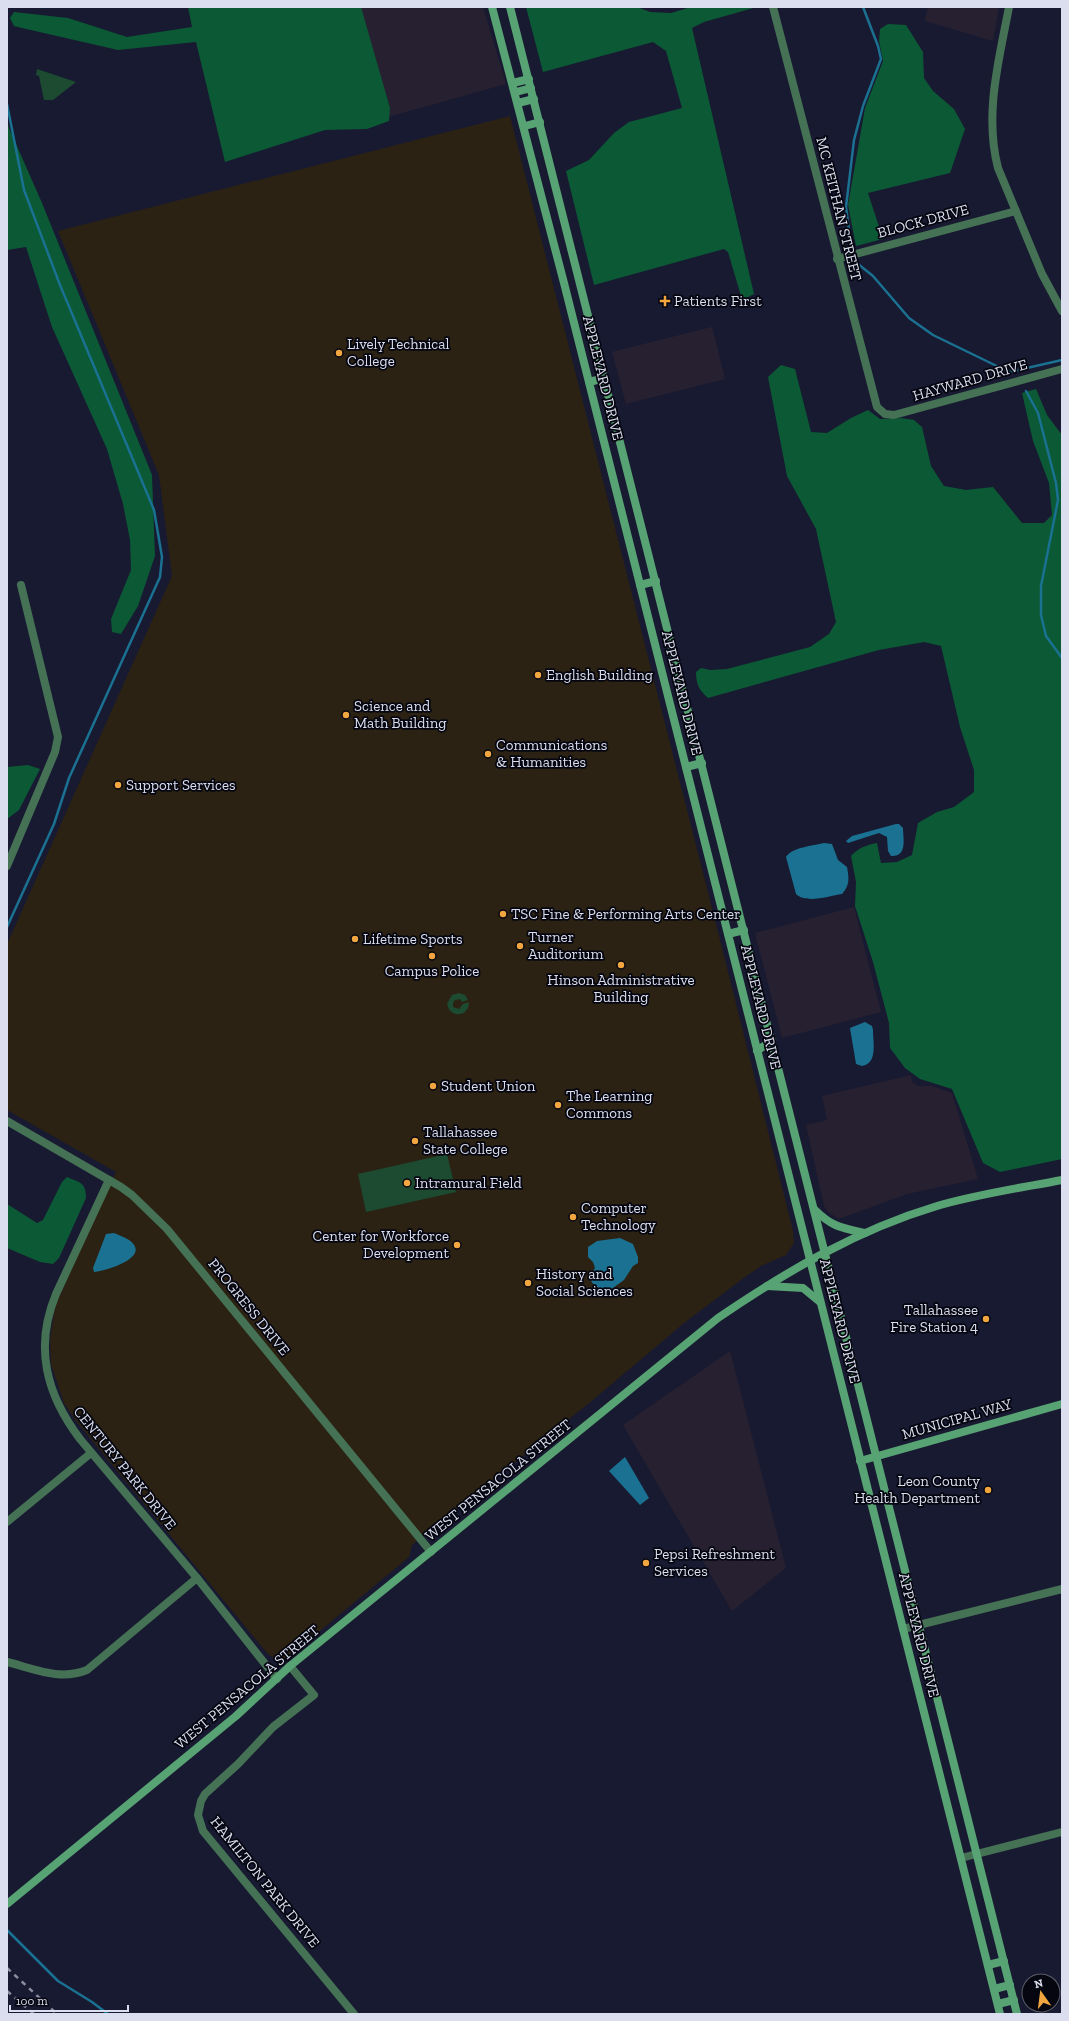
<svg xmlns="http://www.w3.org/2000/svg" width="1069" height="2021" font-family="'Zilla Slab',serif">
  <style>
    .commercial { fill: #272030 }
    .education { fill: #2c2213 }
    .green { fill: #1c4b31 }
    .forest { fill: #0b5935 }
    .water { fill: #1a7191 }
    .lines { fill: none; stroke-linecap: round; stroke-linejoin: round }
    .stream { stroke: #1a7191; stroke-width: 2.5 }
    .street { stroke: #457255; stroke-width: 8 }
    .secondary { stroke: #58a374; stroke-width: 8 }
    .rail { stroke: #8a8c9f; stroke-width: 2.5; stroke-dasharray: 5 5; stroke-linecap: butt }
    .poi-dot { fill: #f1a640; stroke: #050610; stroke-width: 1.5 }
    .labels { text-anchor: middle; stroke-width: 3.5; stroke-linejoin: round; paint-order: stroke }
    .street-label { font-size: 15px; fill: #dbdeee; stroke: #050610 }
    .poi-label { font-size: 15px; fill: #dbdeee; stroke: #050610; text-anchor: start }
  </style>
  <rect width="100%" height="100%" fill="#181a31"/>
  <!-- commercial -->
  <g class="commercial">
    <path d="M360,7H483L506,84L388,117Z"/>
    <path d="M928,7H999L993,41L925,21Z"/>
    <path d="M712,327L725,379L626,404L612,352Z"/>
    <path d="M854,907L881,1012L782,1038L755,933Z"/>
    <path d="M911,1075L912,1082L918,1086H931L952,1093L978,1179L907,1194L839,1219L828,1212L824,1206L806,1125L827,1120L822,1096Z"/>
    <path d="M730,1351L786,1568L732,1611L623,1425Z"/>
  </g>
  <!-- education -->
  <path class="education" d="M510,116L712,908L793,1231L794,1243L786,1255L761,1266L745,1277L684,1323L594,1399L412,1545L409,1557L286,1659L276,1660L267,1653L76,1421L64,1403L51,1364L50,1340L55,1306L116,1172L7,1110V944L172,576L159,475L58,231Z"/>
  <!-- green -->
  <g class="green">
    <path d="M37,69L76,82L53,100H44L39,76L36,75Z"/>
    <path d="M459,993L465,995L468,1000L462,1002L460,999L455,1000L453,1003V1007L459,1009L463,1004L469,1002L468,1008L464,1013C456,1016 449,1013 447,1004L452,995Z"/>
    <path d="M447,1154L456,1192L366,1212L358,1174Z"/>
  </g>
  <!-- forest -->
  <g class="forest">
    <path d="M188,7H361L390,108L389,121L367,129L325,130L225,162L196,42L118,50L22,28L14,26L10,18L14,12L68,18L127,37L192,27Z"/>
    <path d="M526,7H637L650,12L671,13L691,7H757L704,22L692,28L754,294L746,298L741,296L728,252L724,249L594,285L566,171L589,160L614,133L629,122L682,108L666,51L653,42L543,72Z"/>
    <path d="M888,24L906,25L923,52L924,78L933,91L954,109L965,129L950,173L868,193L883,239L856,246L848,205L865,108L883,61L879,41L880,29Z"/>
    <path d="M7,120L9,128L42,203L152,475L155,556L138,606L121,634L112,632L111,619L131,570L130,540L123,504L107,449L52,327L26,247L7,250Z"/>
    <path d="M781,365L795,369L811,432L827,433L851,418L868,410L880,419L901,418L914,420L922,427L931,466L944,486L966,490L993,487L1022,523H1044L1052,515L1049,483L1033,441L1022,393L1036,389L1047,415L1062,435V1159L1000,1172L983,1163L952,1089L920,1079L905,1068L890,1048L889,1023L873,962L855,906L856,882L851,856C858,848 866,845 877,843L881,863L897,862L912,855L918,823L937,812L954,807L974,792V770L960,727L941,646L924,642L879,650L708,698C699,690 696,684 696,672L701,668L710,670L727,669L810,647L829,634L836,622L816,529L787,476L768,377Z"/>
    <path d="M28,765L40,769L19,810L7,819V767Z"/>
    <path d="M67,1177C80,1183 86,1182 86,1198L59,1258L53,1264L40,1262L7,1248V1204L37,1223L43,1220L62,1182Z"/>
  </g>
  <!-- water -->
  <g class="water">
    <path d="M896,824H899L903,828C903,838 908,857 891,856L888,851L887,837L879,833L848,843L846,841L852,836Z"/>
    <path d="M824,843L832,844L838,860L847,867C849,878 850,885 842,894C829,896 806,904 796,894L786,857C792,847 813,846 824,843Z"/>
    <path d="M865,1022L872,1026L873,1030C873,1043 878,1063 862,1066L856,1064L850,1028Z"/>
    <path d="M114,1233C118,1235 125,1237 129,1240C153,1257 106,1271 94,1272L93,1268L106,1234Z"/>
    <path d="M620,1238L633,1244L638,1257V1263L633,1266L624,1280L606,1293C595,1284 585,1284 595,1268L593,1262L588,1257V1247L597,1241Z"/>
    <path d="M625,1457L649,1498L640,1505L609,1471Z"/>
  </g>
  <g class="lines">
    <!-- stream -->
    <g class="stream">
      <path d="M7,104L24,190L60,285L154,510L162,557L160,577L69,778L54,824L7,927"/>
      <path d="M850,239L846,207L854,140L863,106L881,59L878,46L863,7"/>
      <path d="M858,264L873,276L909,318L933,335L1009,372L1062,360"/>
      <path d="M1026,391L1038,413L1056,483L1058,500L1041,586V615L1046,636L1062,658"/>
      <path d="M7,1930L58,1981L92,2002L108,2014"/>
    </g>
    <!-- street -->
    <g class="street">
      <path d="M773,7L877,407L885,414L894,415L1062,369"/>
      <path d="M1009,7C999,60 984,114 998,168L1042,274L1062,311"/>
      <path d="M837,259L1016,211"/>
      <path d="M7,866L55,752L58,737L21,585"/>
      <path d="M7,1121L121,1187L132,1195L167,1229L431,1552"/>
      <path d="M109,1180L56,1294C34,1347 46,1394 80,1439L197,1578L277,1679"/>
      <path d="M7,1522L91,1453"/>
      <path d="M903,1629L1062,1589"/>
      <path d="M7,1662C35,1669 60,1681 87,1670L197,1578"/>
      <path d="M290,1666L314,1695L273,1727L238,1764L205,1794L201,1801L198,1815L203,1831L354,2014"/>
      <path d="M961,1858L1062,1832"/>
    </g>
    <!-- secondary -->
    <g class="secondary">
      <path d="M492,7L564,283L1000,2014"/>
      <path d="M510,7L1017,2014"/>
      <path d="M513,83L529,79"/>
      <path d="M516,92L531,88"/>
      <path d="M518,103L534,99"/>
      <path d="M525,126L540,122"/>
      <path d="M589,382L605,378"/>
      <path d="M640,585L656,581"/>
      <path d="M686,767L702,763"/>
      <path d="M728,934L744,930"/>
      <path d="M757,1051L772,1040"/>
      <path d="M815,1210C832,1227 842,1228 865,1233"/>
      <path d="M767,1286L803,1288L820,1302"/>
      <path d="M860,1461L1062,1404"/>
      <path d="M7,1904L236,1716L290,1666L718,1318C787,1271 857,1230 937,1206C978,1194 1020,1188 1062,1180"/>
      <path d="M988,1965L1004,1961"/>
      <path d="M994,1989L1010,1985"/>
      <path d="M998,2004L1014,2000"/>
    </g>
    <!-- rail -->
    <g class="rail">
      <path d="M7,1968L57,2014"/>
      <path d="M7,1991L34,2014"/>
    </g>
  </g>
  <!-- markers -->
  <g class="poi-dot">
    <path d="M663 295h4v4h4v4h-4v4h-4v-4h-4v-4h4z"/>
    <circle cx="339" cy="353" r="4"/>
    <circle cx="538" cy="675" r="4"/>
    <circle cx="346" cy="715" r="4"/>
    <circle cx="488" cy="754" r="4"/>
    <circle cx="118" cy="785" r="4"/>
    <circle cx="503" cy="914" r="4"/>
    <circle cx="355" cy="939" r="4"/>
    <circle cx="520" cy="946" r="4"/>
    <circle cx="432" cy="956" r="4"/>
    <circle cx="621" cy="965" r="4"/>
    <circle cx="433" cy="1086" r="4"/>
    <circle cx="558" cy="1105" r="4"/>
    <circle cx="415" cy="1141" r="4"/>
    <circle cx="407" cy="1183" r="4"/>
    <circle cx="573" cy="1217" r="4"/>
    <circle cx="457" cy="1245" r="4"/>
    <circle cx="528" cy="1283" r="4"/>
    <circle cx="986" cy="1319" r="4"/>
    <circle cx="988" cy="1490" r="4"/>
    <circle cx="646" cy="1563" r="4"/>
  </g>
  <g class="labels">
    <!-- street labels -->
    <g class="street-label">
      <text transform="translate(839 209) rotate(76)" y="5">MC KEITHAN STREET</text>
      <text transform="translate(923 221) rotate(-15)" y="5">BLOCK DRIVE</text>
      <text transform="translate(603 378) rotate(76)" y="5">APPLEYARD DRIVE</text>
      <text transform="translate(970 380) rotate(-16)" y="5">HAYWARD DRIVE</text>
      <text transform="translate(682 693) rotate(76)" y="5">APPLEYARD DRIVE</text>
      <text transform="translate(761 1007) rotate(76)" y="5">APPLEYARD DRIVE</text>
      <text transform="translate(249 1307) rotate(51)" y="5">PROGRESS DRIVE</text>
      <text transform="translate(840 1321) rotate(76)" y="5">APPLEYARD DRIVE</text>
      <text transform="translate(957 1419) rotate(-16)" y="5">MUNICIPAL WAY</text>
      <text transform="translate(125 1468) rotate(51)" y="5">CENTURY PARK DRIVE</text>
      <text transform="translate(498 1480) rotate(-39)" y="5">WEST PENSACOLA STREET</text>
      <text transform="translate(919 1635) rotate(76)" y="5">APPLEYARD DRIVE</text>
      <text transform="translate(247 1687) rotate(-40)" y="5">WEST PENSACOLA STREET</text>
      <text transform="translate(265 1882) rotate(51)" y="5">HAMILTON PARK DRIVE</text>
    </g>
    <!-- poi labels -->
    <g class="poi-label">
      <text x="674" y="306">Patients First</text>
      <text x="347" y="349">Lively Technical<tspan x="347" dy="17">College</tspan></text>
      <text x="546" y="680">English Building</text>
      <text x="354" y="711">Science and<tspan x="354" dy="17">Math Building</tspan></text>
      <text x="496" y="750">Communications<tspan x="496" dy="17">&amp; Humanities</tspan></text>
      <text x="126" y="790">Support Services</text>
      <text x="511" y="919">TSC Fine &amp; Performing Arts Center</text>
      <text x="528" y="942">Turner<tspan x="528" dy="17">Auditorium</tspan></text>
      <text x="363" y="944">Lifetime Sports</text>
      <text x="432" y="976" text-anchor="middle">Campus Police</text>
      <text x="621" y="985" text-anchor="middle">Hinson Administrative<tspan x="621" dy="17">Building</tspan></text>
      <text x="441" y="1091">Student Union</text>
      <text x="566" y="1101">The Learning<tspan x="566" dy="17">Commons</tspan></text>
      <text x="423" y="1137">Tallahassee<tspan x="423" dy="17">State College</tspan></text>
      <text x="415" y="1188">Intramural Field</text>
      <text x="581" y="1213">Computer<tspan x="581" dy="17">Technology</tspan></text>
      <text x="449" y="1241" text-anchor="end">Center for Workforce<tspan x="449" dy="17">Development</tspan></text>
      <text x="536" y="1279">History and<tspan x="536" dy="17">Social Sciences</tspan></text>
      <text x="978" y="1315" text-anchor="end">Tallahassee<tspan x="978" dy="17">Fire Station 4</tspan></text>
      <text x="980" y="1486" text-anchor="end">Leon County<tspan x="980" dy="17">Health Department</tspan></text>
      <text x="654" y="1559">Pepsi Refreshment<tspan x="654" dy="17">Services</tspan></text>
    </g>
  </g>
  <!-- border -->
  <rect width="1069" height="2021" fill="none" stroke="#dbdeee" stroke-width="16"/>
  <!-- north arrow -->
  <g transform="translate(1041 1993) rotate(346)"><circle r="19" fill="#050610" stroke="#5b5c69"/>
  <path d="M0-3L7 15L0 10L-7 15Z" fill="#f1a640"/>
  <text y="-6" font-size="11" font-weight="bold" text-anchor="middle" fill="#dbdeee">N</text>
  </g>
  <!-- scale -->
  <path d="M10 2005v6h118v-6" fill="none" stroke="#dbdeee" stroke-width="2"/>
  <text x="16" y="2005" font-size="12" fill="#dbdeee" stroke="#050610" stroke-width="3" paint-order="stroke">100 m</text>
</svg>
